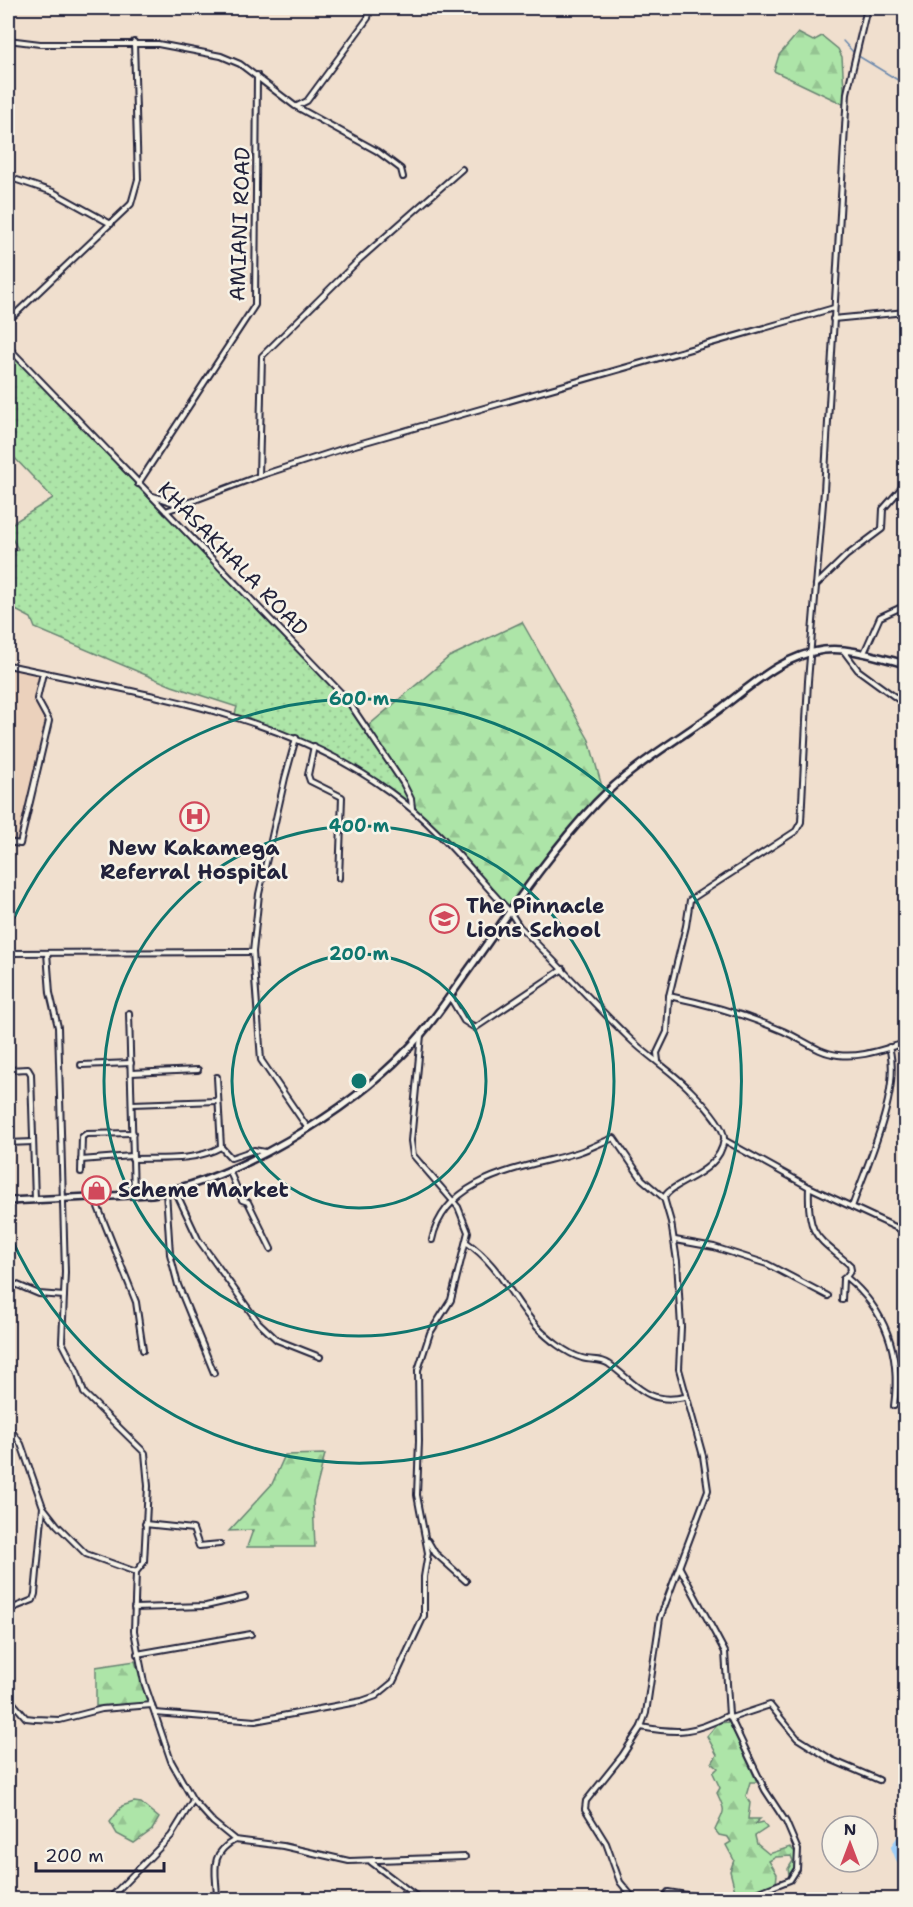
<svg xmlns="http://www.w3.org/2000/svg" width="913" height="1907" font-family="'Shantell Sans',sans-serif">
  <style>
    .built { fill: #ebd1bc }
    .grass { fill: url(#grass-dots); stroke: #688472; stroke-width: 1.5 }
    .forest { fill: url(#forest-firs); stroke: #688472; stroke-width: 1.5 }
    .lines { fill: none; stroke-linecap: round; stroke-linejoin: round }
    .stream { stroke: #6c89ad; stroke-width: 1.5 }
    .river { stroke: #9dcef9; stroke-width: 8 }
    .minor-casing { stroke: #22223b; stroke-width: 8 }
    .secondary-casing { stroke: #22223b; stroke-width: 10 }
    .minor { stroke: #f7f3e8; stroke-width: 4 }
    .secondary { stroke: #f7f3e8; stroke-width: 5 }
    .ring { fill: none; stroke: #0f766e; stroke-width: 3 }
    .labels { text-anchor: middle; stroke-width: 5; stroke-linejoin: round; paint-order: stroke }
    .street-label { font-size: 21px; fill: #22223b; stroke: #f7f3e8 }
    .poi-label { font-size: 21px; font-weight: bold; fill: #22223b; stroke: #f7f3e8; text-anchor: start }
    .centre { fill: #0f766e; stroke: #f7f3e8; stroke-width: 3 }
    .ring-label { font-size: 18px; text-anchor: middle; font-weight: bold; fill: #0f766e; stroke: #f7f3e8; stroke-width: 5; stroke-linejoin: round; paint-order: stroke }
  </style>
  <defs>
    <pattern id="grass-dots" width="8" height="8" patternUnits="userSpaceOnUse" patternTransform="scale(1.5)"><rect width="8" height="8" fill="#ade5a8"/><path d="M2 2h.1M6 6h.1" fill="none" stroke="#95c492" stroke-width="1.8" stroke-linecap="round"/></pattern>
    <pattern id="forest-firs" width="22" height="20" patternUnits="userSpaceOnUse" patternTransform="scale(1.5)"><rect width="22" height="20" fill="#ade5a8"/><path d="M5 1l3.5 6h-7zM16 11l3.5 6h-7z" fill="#95c492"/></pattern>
  </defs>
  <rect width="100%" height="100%" fill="#f0dfce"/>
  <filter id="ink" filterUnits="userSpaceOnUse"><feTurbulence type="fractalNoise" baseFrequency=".0167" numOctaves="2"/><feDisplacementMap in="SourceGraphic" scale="12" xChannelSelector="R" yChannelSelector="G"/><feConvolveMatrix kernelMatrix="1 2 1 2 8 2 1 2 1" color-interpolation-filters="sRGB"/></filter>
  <g filter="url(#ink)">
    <!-- built -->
    <path class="built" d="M8,666L42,673L36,697L48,717L20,844L8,841Z"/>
    <!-- grass -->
    <path class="grass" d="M8,349L162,512L198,545L360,715L390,763L414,809L364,773L310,744L234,717L237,707L172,686L35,628L31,618L8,606V555L18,549L8,532V526L53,498L8,451Z"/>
    <!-- forest -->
    <g class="forest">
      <path d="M798,33L813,41L822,36L838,49L842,57L845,105L774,71L779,55Z"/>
      <path d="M522,622L589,740L604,794L510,911L414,809L368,726L449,657Z"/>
      <path d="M325,1454L313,1501L315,1547H247L253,1530L229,1531L272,1484L285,1455Z"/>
      <path d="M135,1661L148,1703L96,1706V1667Z"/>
      <path d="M729,1722L757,1782H750L746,1796L750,1803L748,1819H760L754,1824L763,1822L767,1828L755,1836L757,1844L769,1854L790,1847L796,1853L797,1863L789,1875L788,1869L793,1861L791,1856L776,1857L769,1861L777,1874L776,1884L752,1896L736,1895L730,1871L734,1860L726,1845L731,1842L728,1837L719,1835L715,1830C724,1810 727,1814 717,1793L720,1788L713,1773L718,1768L712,1763L717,1755L707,1736L718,1723Z"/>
      <path d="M134,1802L141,1803L159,1818L152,1830L134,1843L117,1834L110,1822L122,1806Z"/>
    </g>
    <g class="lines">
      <!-- stream -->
      <g class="stream">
        <path d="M843,41L854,53"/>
        <path d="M860,57L906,85"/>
      </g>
      <!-- river -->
      <path class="river" d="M906,1832L895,1847L900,1859L906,1860"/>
      <defs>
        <g id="minor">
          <path d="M8,40L40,44H158L221,56L240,64L295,106L377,151L401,169L403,177"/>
          <path d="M297,106L307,101L368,18L370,8"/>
          <path d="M8,177L53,192L111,224"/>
          <path d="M833,319L906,312"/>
          <path d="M8,321L131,204L138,179L134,42"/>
          <path d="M8,347L346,698L403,783L411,799L412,808"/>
          <path d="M259,476L262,356L360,259L462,169"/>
          <path d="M138,484L255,305L257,75"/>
          <path d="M153,496L177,504"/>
          <path d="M166,511L259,476L348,447L834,308"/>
          <path d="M816,585L846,556L882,529L883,509L906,483"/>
          <path d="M843,650L858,670L906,705"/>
          <path d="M864,653L880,617L906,605"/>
          <path d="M8,665C138,694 280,711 390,792C436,825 472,871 510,912L519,926C556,962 591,1001 628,1037C648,1057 672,1071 691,1091C700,1100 725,1126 724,1139C720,1175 671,1181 664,1198L671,1222L677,1261L681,1327L679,1369L703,1456L708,1490L660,1618L646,1713L641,1727L622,1756L586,1801L585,1809L606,1843L620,1882L635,1900"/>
          <path d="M296,738L285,778L259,894L253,952L261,1060L307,1127"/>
          <path d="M314,746L308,775L310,781L342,797L339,878"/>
          <path d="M8,842L20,844L49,721L37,699L43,673"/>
          <path d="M8,953L253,952"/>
          <path d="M47,953L50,993L58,1027L65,1272L62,1342L77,1371L84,1393L145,1453L148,1486L144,1562L136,1572"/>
          <path d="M669,996C708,1004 746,1015 783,1031C802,1039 818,1053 838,1055C862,1058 883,1049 906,1043"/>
          <path d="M450,997L464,1021L475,1028L563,969"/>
          <path d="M129,1013L134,1195"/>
          <path d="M658,1061L657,1053L667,1032L669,996L686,926L690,900L796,831L801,822L808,681L824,491L847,93L867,8"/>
          <path d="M81,1065L131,1063"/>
          <path d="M8,1070L28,1069L31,1074L35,1200"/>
          <path d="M131,1073L198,1070"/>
          <path d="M217,1077L221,1147L231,1158L254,1150L265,1152"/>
          <path d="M132,1104L218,1101"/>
          <path d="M724,1140L809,1187L906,1232"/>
          <path d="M8,1143L33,1142"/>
          <path d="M132,1159C161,1158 194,1162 221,1147"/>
          <path d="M81,1160L132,1156"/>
          <path d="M229,1170L242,1200L248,1202L271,1249"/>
          <path d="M81,1172L82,1137L86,1134L133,1133"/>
          <path d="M809,1187C807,1236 816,1236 850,1265L851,1270L846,1277"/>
          <path d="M175,1190L198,1239L258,1322L277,1340L320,1357"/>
          <path d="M166,1192L170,1254L178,1285L214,1373"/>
          <path d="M94,1197L136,1302L143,1350"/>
          <path d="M852,1207C867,1164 902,1090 889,1047"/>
          <path d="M432,1240C445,1176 524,1168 576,1153C590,1149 601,1142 614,1138L642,1179L664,1198"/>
          <path d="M675,1240L714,1247L767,1264L828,1296"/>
          <path d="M466,1242C500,1265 511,1298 537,1327C547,1338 567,1354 582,1358C591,1361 601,1358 609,1364C637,1384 646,1405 685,1397"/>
          <path d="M8,1281L39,1294L64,1296"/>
          <path d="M842,1300L843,1279L846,1277C887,1311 901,1355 894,1406"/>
          <path d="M8,1426L21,1444L43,1507L57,1525L86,1554L136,1572L134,1631L144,1682L171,1761L193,1800L213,1822L235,1840L283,1846L349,1861L465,1857"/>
          <path d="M145,1524L193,1529L199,1546L220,1544"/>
          <path d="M428,1541L435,1553L466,1581"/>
          <path d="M680,1568L725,1652L729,1715L765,1790L786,1822L798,1850L797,1869L790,1880L739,1900"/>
          <path d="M134,1608L206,1606L245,1597"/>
          <path d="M8,1610L33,1600L35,1594L43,1507"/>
          <path d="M137,1654L251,1634"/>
          <path d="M8,1697L26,1718L35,1719L60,1720L102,1709L152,1705"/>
          <path d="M155,1713L255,1721L362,1701L376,1696L393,1682L424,1616V1577L428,1553L417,1495L419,1441L418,1370L430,1333L451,1300L468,1232L458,1207L413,1155L411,1141L421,1035"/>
          <path d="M731,1718L770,1705L797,1738L832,1760L879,1780"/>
          <path d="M641,1727C679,1734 694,1733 729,1715"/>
          <path d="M371,1862L421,1900"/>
          <path d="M108,1900L171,1836L193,1800"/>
          <path d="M217,1900C217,1873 207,1855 235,1840"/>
          <path d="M663,1900L668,1892L718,1900"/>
        </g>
        <path id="secondary" d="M8,1201L152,1194C235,1181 349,1111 407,1050C432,1024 451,994 472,965C511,910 550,852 596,803C631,766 679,739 720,709C752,685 783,655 824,650C851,647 880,658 906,664"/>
      </defs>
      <!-- minor casing -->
      <use href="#minor" class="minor-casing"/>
      <!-- secondary casing -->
      <use href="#secondary" class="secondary-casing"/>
      <!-- minor -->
      <use href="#minor" class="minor"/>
      <!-- secondary -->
      <use href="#secondary" class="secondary"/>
    </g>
  </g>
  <!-- distance rings -->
  <g class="ring">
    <circle cx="359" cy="1081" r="127"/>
    <circle cx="359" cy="1081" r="255"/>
    <path d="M9 929A382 382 0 1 1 9 1233"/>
  </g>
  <!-- icons -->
  <defs>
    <symbol id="hospital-ring" viewBox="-11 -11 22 22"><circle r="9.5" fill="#f7f3e8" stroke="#d1495b" stroke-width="1.5"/><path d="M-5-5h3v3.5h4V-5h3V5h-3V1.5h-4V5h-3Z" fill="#d1495b"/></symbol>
    <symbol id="school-ring" viewBox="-11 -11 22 22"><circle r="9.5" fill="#f7f3e8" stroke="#d1495b" stroke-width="1.5"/><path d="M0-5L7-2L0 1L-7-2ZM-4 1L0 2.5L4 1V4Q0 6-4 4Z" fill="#d1495b"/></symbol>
    <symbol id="shop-ring" viewBox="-11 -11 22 22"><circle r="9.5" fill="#f7f3e8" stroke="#d1495b" stroke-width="1.5"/><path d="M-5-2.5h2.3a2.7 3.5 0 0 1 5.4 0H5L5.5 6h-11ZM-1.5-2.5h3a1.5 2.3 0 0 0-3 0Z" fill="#d1495b"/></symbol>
  </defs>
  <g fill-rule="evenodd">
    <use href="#hospital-ring" x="178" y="800" width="33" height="33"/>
    <use href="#school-ring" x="428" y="902" width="33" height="33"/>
    <use href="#shop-ring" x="80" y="1174" width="33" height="33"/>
  </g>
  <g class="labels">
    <!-- street labels -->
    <g class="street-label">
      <text transform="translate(240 224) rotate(-88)" y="7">AMIANI ROAD</text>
      <text transform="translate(233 559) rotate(46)" y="7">KHASAKHALA ROAD</text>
    </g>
    <!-- poi labels -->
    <g class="poi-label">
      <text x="194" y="855" text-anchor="middle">New Kakamega<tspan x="194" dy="24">Referral Hospital</tspan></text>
      <text x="466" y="913">The Pinnacle<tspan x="466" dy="24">Lions School</tspan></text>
      <text x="118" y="1197">Scheme Market</text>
    </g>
  </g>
  <circle cx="359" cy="1081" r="9" class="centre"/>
  <g class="ring-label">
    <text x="359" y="705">600 m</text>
    <text x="359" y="832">400 m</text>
    <text x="359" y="960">200 m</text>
  </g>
  <!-- margin -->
  <rect width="913" height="1907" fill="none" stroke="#f7f3e8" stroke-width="30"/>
  <rect x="15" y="15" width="883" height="1877" fill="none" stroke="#22223b" stroke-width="2" filter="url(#ink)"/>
  <!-- north arrow -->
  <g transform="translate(850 1844)"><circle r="28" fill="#f7f3e8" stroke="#a29fa3" stroke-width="1.5"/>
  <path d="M0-4.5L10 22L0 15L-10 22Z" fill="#d1495b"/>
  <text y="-9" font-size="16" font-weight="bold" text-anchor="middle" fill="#22223b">N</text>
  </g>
  <!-- scale -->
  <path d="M36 1862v9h128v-9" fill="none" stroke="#22223b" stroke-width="3"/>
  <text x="45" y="1862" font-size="18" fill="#22223b" stroke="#f7f3e8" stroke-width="4.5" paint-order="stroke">200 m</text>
</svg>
